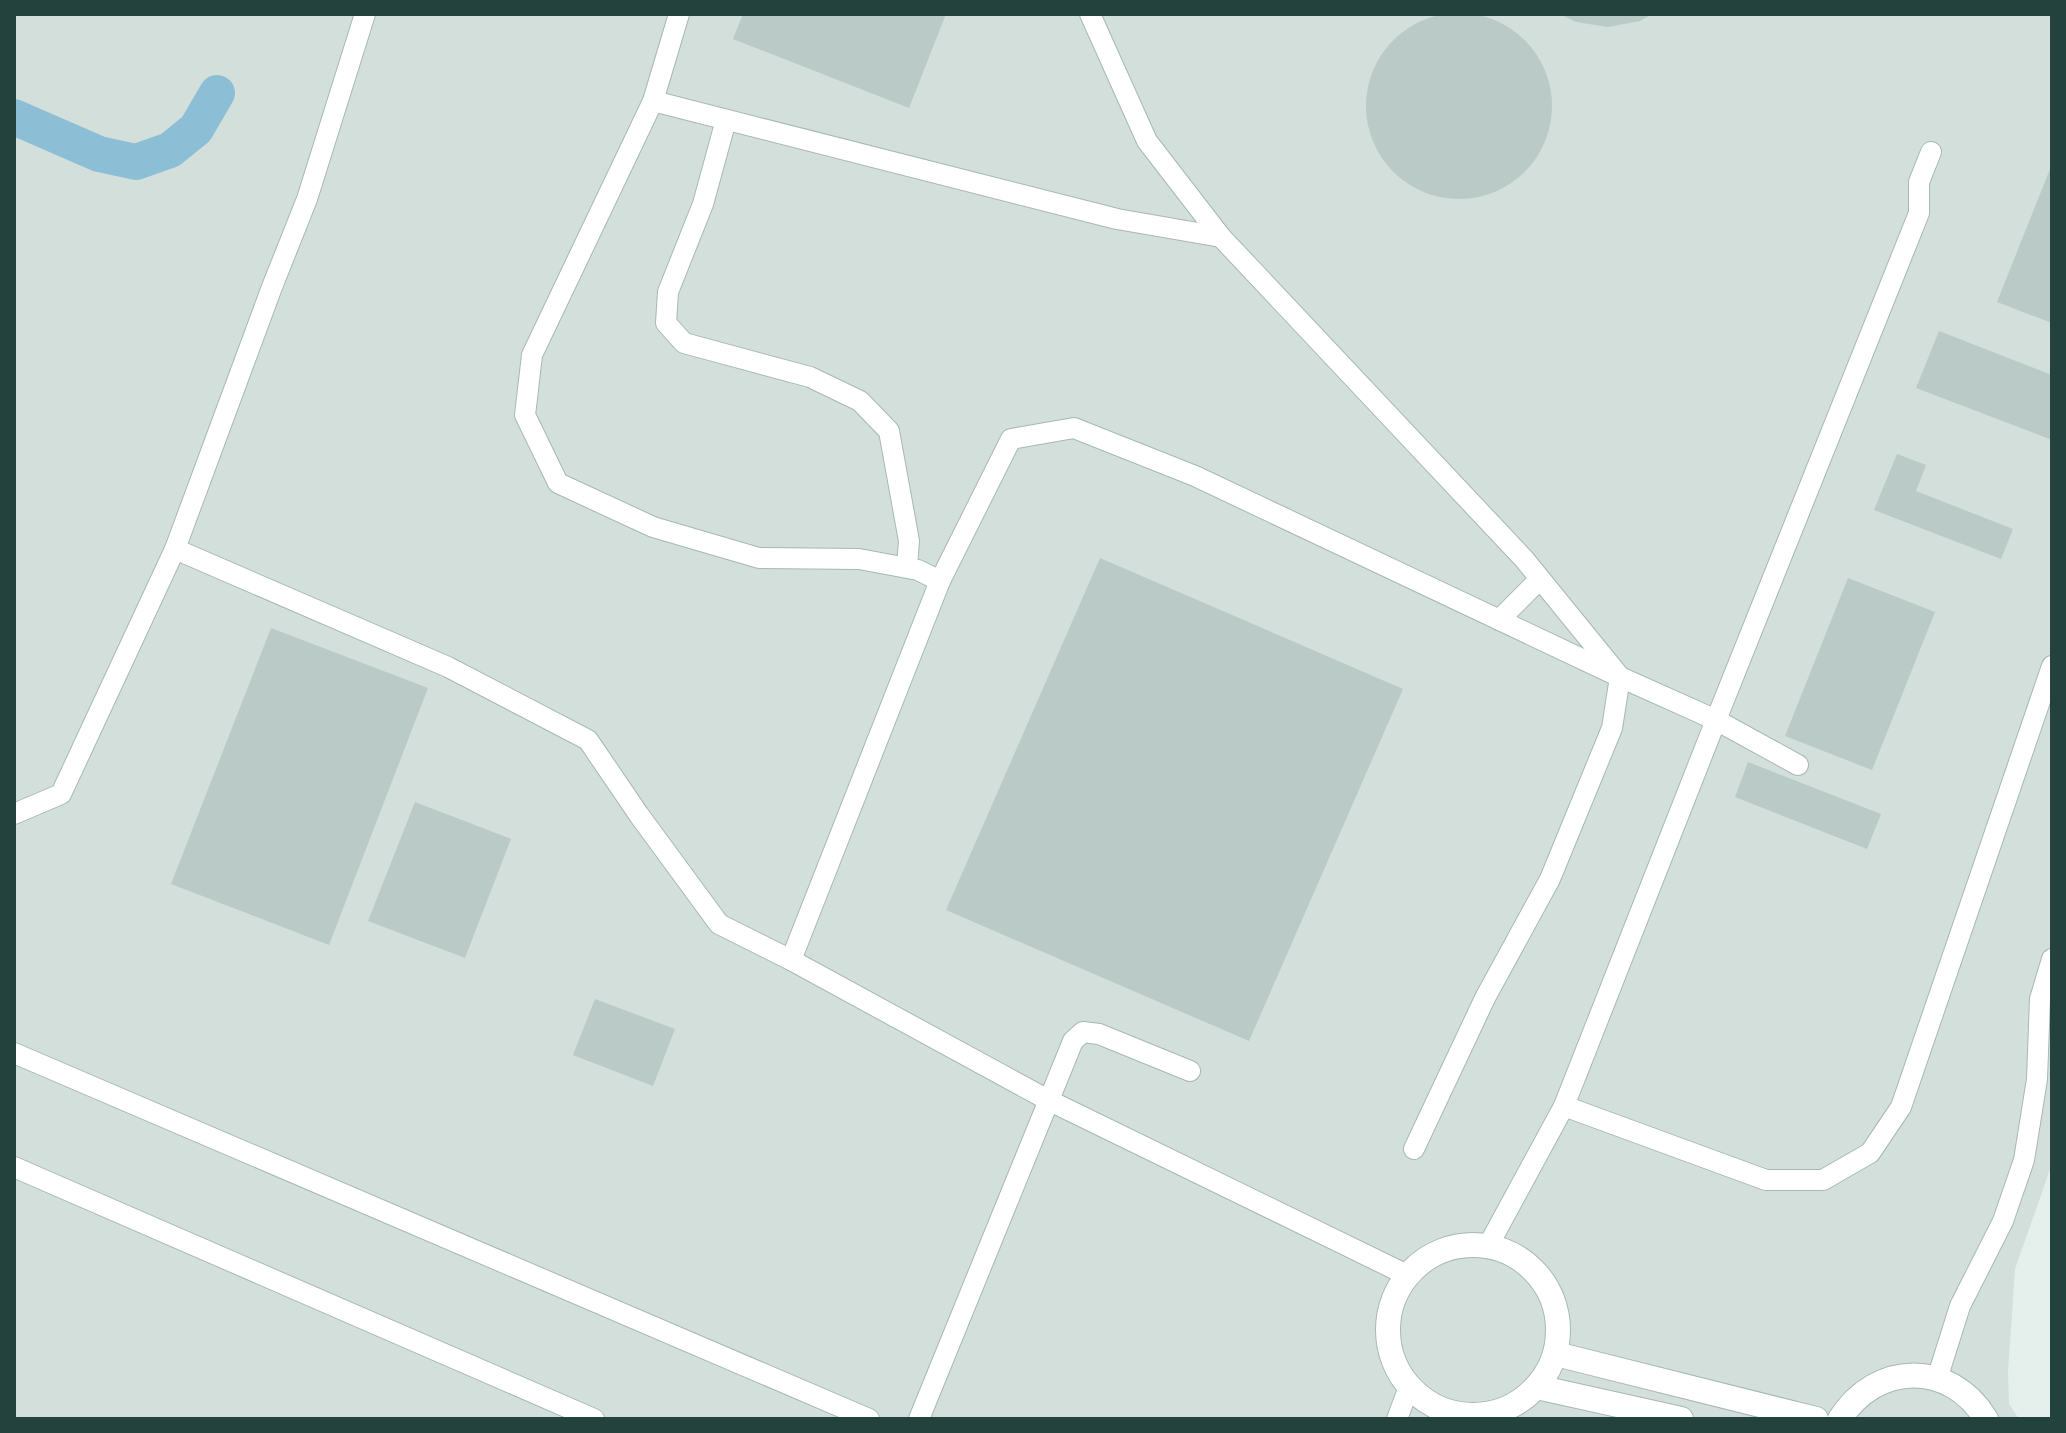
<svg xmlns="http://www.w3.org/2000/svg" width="2066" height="1433" font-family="'Varela Round',sans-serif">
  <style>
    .built { fill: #d3dfdb }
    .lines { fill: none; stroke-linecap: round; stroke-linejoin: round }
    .canal { stroke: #8cbed5; stroke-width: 36 }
    .building { fill: #bacac6 }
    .lane-casing { stroke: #a7b8b4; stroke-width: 22 }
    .street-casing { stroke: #a7b8b4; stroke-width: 26 }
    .lane { stroke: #fff; stroke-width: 20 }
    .street { stroke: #fff; stroke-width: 24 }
  </style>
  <rect width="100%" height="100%" fill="#e5efec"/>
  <!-- built -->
  <path class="built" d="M14,14H2052V1164L2015,1269L2008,1372L2009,1404L2019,1419H14Z"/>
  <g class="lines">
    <!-- canal -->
    <path class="canal" d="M14,117L99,154L136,162L170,150L196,129L217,93"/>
  </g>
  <!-- building -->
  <g class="building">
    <circle cx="1459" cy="106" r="93"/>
    <path d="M743,14H946L909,108L733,39Z"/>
    <path d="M1560,14H1652L1640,21L1608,27L1576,22Z"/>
    <path d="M2052,164V323L1997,302Z"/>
    <path d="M1939,331L2052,375V440L1916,388Z"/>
    <path d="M1897,454L1926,465L1916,491L2013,529L2001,559L1874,510Z"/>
    <path d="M1100,558L1403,689L1249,1041L946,910Z"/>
    <path d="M1848,578L1935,612L1872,770L1785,736Z"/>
    <path d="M271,628L428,688L329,945L171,884Z"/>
    <path d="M1748,762L1881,814L1867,849L1735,797Z"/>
    <path d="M415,802L511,839L465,958L368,921Z"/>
    <path d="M595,999L675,1029L653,1086L573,1055Z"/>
  </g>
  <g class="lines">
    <defs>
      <g id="lane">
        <path d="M679,14L653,101L532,355L525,415L558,483L653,527L759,558L859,559L918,570L940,581"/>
        <path d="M1090,14L1147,141L1221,237L1524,559L1620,677L1612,728L1550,879L1485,998L1414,1149"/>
        <path d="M653,101L1117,219L1221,237"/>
        <path d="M726,120L703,204L668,292L666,323L684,343L810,377L860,401L889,431L909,541L907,567"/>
        <path d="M175,549L448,667L588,740L639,815L719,924L791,960L1048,1100L1407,1275"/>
        <path d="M1499,620L1540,579"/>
        <path d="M14,814L61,794L175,549L272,287L307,199L365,14"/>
        <path d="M791,960L940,581L1011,439L1074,428L1195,476L1620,677L1716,720L1798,765"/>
        <path d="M14,1053L869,1419"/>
        <path d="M1564,1106L1766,1180H1823L1870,1153L1901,1107L2052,666"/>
        <path d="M14,1167L594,1419"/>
        <path d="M1488,1246L1564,1106L1716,720L1919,213V182L1931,152"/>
        <path d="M1937,1379L1960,1306L2003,1221L2024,1160L2037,1079L2040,999L2052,959"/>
        <path d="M1492,1414L1494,1419"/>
        <path d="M919,1419L1073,1041L1083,1032L1099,1034L1190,1071"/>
        <path d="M1397,1419L1409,1387"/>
      </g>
      <g id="street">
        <circle cx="1473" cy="1330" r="85"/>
        <path d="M1556,1354L1816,1419"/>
        <path d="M1537,1387L1681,1419"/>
        <path d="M1840,1419C1876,1362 1950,1360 1986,1419"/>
      </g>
    </defs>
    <!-- lane casing -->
    <use href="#lane" class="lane-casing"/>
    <!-- street casing -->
    <use href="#street" class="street-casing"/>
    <!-- lane -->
    <use href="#lane" class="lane"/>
    <!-- street -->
    <use href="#street" class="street"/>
  </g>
  <!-- border -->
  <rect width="2066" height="1433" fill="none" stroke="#23423e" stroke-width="32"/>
</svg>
